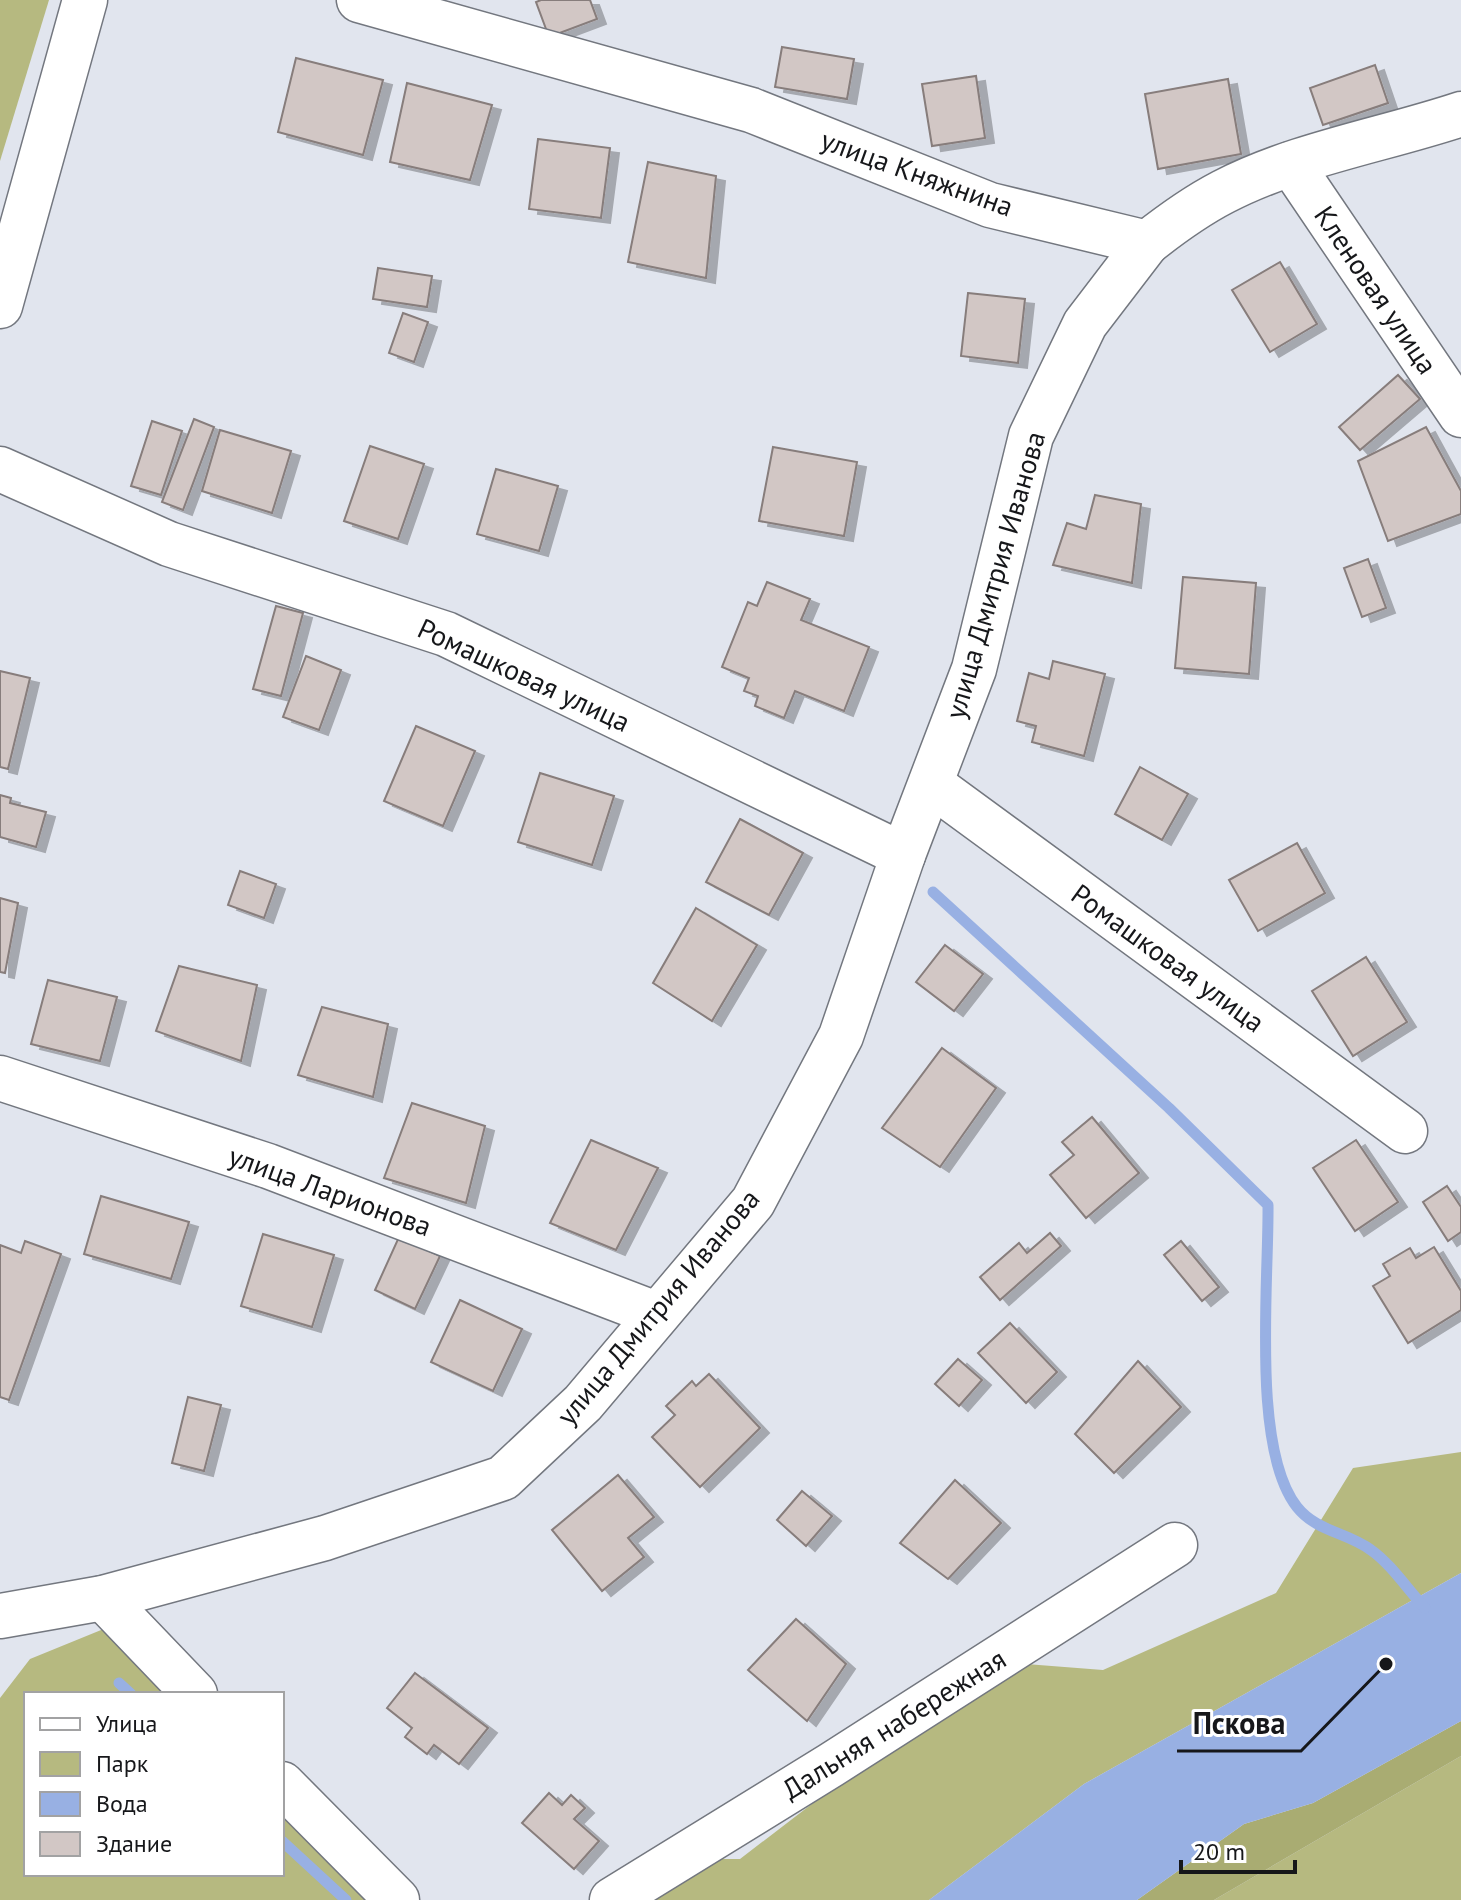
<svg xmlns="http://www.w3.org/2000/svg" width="1461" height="1900" font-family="'PT Sans',sans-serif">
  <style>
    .green { fill: #b6b980 }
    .forest { fill: #a9ac72 }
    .water { fill: #98b0e3 }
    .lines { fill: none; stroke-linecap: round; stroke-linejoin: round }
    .stream { stroke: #98b0e3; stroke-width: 11 }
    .building { fill: #d2c7c5; stroke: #877d7b; stroke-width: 2; filter: url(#shadow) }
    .minor-casing { stroke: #73777f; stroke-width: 47 }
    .minor { stroke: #fff; stroke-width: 44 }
    .labels { text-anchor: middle; stroke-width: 6; stroke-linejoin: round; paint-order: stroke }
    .street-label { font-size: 28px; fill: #16171a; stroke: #fff }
    .leader { fill: none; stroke: #16171a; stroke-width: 3 }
    .callout-dot { fill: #16171a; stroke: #fff; stroke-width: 3 }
    .callout-label { font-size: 30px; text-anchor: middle; font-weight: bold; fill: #16171a; stroke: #fff; stroke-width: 6; stroke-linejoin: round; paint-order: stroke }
  </style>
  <defs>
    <filter id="shadow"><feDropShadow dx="9" dy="5" stdDeviation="0" flood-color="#0004"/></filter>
  </defs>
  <rect width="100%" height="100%" fill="#e1e5ee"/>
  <!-- green -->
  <g class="green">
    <path d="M0,0H49L0,161Z"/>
    <path d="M1461,1452V1573L1084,1784L929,1900H637L695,1859H740L843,1780L1026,1664L1103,1670L1276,1593L1353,1468Z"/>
    <path d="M106,1628L173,1694H26V1874H282V1800L383,1900H0V1698L30,1659Z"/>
    <path d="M1461,1756V1900H1214Z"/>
  </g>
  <!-- forest -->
  <path class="forest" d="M1461,1721V1756L1214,1900H1137L1244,1824L1313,1803Z"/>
  <!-- water -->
  <path class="water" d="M1461,1573V1721L1313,1803L1244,1824L1137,1900H929L1084,1784Z"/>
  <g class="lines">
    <!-- stream -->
    <g class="stream">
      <path d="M933,892L1169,1108L1268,1205C1269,1281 1251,1449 1297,1507C1317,1532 1347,1532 1371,1550C1391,1564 1408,1590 1425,1608"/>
      <path d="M119,1683L131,1694"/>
      <path d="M282,1841L346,1900"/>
    </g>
  </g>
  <!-- building -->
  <g class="building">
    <path d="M541,0H590L597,19L549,37L536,2Z"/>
    <path d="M782,47L854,59L847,99L775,87Z"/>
    <path d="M296,58L383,80L363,155L278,132Z"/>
    <path d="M1375,65L1388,103L1323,125L1310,88Z"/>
    <path d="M976,76L985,138L932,146L922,84Z"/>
    <path d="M1228,79L1241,154L1158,169L1145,94Z"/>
    <path d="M407,83L492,105L470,180L390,162Z"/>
    <path d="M538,139L610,148L601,218L529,209Z"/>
    <path d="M648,162L716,176L706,278L628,262Z"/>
    <path d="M1280,262L1317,324L1270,352L1232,290Z"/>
    <path d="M378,268L432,276L427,307L373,299Z"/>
    <path d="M968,293L1025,299L1018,363L961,356Z"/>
    <path d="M403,313L428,322L414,362L389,353Z"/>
    <path d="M1398,375L1420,399L1360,450L1339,427Z"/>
    <path d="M194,419L214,427L183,510L162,502Z"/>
    <path d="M152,421L182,431L161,495L131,486Z"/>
    <path d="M1426,427L1461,491V514L1388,541L1358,461Z"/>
    <path d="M220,430L291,451L272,513L202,491Z"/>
    <path d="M370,446L424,464L398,539L344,521Z"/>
    <path d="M773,447L857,462L844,536L759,521Z"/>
    <path d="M496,469L558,486L539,551L477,534Z"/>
    <path d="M1095,495L1141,504L1132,583L1053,565L1067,523L1086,529Z"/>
    <path d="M1368,559L1386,608L1362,617L1344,568Z"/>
    <path d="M1183,577L1256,583L1249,674L1175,668Z"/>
    <path d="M767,582L810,599L801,620L869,647L844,711L795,691L784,718L755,706L758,696L744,691L749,678L722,667L748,602L757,606Z"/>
    <path d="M276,606L303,613L281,696L253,689Z"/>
    <path d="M306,656L341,670L319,730L283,717Z"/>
    <path d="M1053,661L1105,674L1084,756L1032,742L1036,726L1017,721L1029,673L1049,679Z"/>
    <path d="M0,671L30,678L8,769L0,767Z"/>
    <path d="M416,726L475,751L443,826L384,801Z"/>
    <path d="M1140,767L1188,794L1162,840L1115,814Z"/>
    <path d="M540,773L614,796L592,865L518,842Z"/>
    <path d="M0,795L11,798L10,803L46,812L36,847L0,837Z"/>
    <path d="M740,819L803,853L769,915L706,882Z"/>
    <path d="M1297,843L1325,893L1258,931L1229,880Z"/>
    <path d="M240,871L276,884L264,918L228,905Z"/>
    <path d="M0,898L18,903L5,973L0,972Z"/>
    <path d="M696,908L757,945L712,1021L653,983Z"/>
    <path d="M945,945L983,974L954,1011L916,982Z"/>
    <path d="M1366,957L1407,1022L1353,1056L1312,991Z"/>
    <path d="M179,966L257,985L241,1061L156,1031Z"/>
    <path d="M48,980L117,997L100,1061L31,1044Z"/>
    <path d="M322,1007L388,1024L373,1097L298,1075Z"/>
    <path d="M942,1048L996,1088L940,1167L882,1128Z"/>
    <path d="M412,1103L485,1126L466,1203L384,1178Z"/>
    <path d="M1092,1117L1139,1173L1086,1218L1050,1175L1074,1155L1062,1142Z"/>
    <path d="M591,1140L658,1168L616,1250L550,1223Z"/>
    <path d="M1356,1140L1398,1202L1355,1231L1313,1168Z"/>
    <path d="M1447,1186L1461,1207V1232L1448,1241L1423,1202Z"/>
    <path d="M101,1196L189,1222L171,1279L84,1254Z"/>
    <path d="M1050,1233L1061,1246L1000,1300L980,1277L1019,1243L1027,1253Z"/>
    <path d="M263,1234L334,1255L312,1327L241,1306Z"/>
    <path d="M399,1237L440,1256L415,1309L375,1290Z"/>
    <path d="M25,1241L61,1254L9,1400L0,1397V1245L21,1253Z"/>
    <path d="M1181,1241L1219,1287L1202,1301L1164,1255Z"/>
    <path d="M1434,1247L1461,1291V1310L1408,1343L1373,1286L1390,1276L1383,1264L1410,1248L1416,1258Z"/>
    <path d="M460,1300L522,1329L493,1391L431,1362Z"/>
    <path d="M1010,1323L1057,1372L1026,1403L978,1353Z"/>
    <path d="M958,1359L982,1380L959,1406L935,1384Z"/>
    <path d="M1138,1361L1181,1407L1114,1473L1075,1434Z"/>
    <path d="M709,1374L760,1428L700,1487L652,1437L675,1415L666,1406L692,1381L696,1386Z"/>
    <path d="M188,1397L221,1405L204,1471L172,1463Z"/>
    <path d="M618,1475L654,1517L628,1538L644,1557L602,1591L552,1530Z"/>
    <path d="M955,1480L1001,1523L948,1579L900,1543Z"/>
    <path d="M802,1491L832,1516L806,1546L777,1520Z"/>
    <path d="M796,1619L846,1664L807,1721L748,1670Z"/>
    <path d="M415,1673L488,1728L459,1764L434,1745L427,1754L405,1737L412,1728L387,1708Z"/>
    <path d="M549,1793L562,1805L571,1795L585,1808L574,1819L599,1841L574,1869L522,1823Z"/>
  </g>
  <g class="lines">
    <defs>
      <g id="minor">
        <path d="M359,0L751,110L990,205L1147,243C1171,224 1196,206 1223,192C1296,154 1383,140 1461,114"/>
        <path d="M1291,164L1461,415"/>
        <path d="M0,306L85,0"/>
        <path d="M0,469L169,544L446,634L903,855"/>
        <path d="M931,784L1405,1131"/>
        <path d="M0,1078L268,1166L656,1314"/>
        <path d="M103,1598L195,1694"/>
        <path d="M0,1616L103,1598L325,1538L503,1478L583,1403L753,1202L841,1036L903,855L974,669L1031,436L1085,324L1147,243"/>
        <path d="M282,1784L397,1900"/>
        <path d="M612,1900L831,1765L1175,1545"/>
      </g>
    </defs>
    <!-- minor casing -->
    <use href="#minor" class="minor-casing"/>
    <!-- minor -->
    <use href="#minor" class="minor"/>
  </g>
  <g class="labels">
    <!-- street labels -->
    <g class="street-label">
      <text transform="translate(917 173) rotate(20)" y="10">улица Княжнина</text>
      <text transform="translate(1376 290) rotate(56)" y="10">Кленовая улица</text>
      <text transform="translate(995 575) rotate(-74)" y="10">улица Дмитрия Иванова</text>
      <text transform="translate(524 675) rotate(25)" y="10">Ромашковая улица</text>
      <text transform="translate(1168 958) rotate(36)" y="10">Ромашковая улица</text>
      <text transform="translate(330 1191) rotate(20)" y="10">улица Ларионова</text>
      <text transform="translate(658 1307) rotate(-50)" y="10">улица Дмитрия Иванова</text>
      <text transform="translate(894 1724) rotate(-32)" y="10">Дальняя набережная</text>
    </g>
  </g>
  <!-- callouts -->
  <path class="leader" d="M1386 1664L1301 1751H1177"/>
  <circle class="callout-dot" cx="1386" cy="1664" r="8"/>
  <g class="callout-label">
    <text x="1239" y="1734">Пскова</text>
  </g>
  <!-- legend -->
  <rect x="24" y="1692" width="260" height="184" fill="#ffffff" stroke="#a2a2a3" stroke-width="2"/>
  <rect x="40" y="1718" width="40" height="12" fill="#ffffff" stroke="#a2a2a3" stroke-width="2"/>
  <text x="96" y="1732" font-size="24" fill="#16171a">Улица</text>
  <rect x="40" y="1752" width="40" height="24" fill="#b6b980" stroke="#a2a2a3" stroke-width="2"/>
  <text x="96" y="1772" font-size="24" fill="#16171a">Парк</text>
  <rect x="40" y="1792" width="40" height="24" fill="#98b0e3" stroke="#a2a2a3" stroke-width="2"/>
  <text x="96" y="1812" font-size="24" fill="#16171a">Вода</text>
  <rect x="40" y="1832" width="40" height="24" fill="#d2c7c5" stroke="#a2a2a3" stroke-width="2"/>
  <text x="96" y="1852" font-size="24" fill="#16171a">Здание</text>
  <!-- scale -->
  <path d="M1181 1860v12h114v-12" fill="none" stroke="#16171a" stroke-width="4"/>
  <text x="1193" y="1860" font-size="24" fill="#16171a" stroke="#ffffff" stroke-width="6" paint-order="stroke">20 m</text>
</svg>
